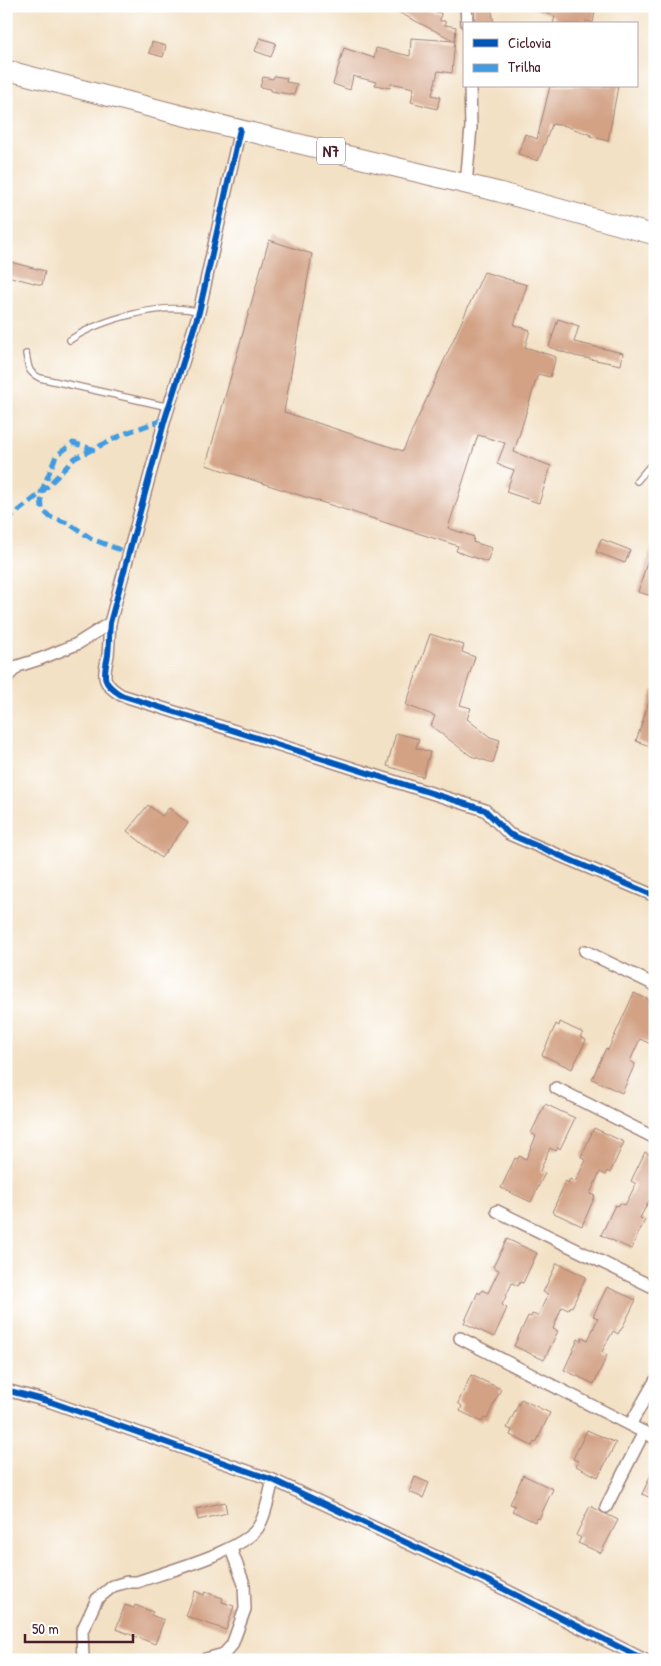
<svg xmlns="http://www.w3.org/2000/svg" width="661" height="1666" font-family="'Patrick Hand',sans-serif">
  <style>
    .building { fill: #d3a285 }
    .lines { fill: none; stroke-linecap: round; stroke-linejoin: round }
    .service-casing { stroke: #9e8078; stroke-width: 8 }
    .minor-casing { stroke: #9e8078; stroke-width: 14 }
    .trunk-casing { stroke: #9e8078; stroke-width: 21 }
    .service { stroke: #fff; stroke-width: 5.5 }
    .minor { stroke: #fff; stroke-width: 11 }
    .trunk { stroke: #fff; stroke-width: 19 }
    .quiet { stroke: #409be1; stroke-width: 5; stroke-dasharray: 10 5; stroke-linecap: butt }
    .cycleway-casing { stroke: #fff; stroke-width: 9 }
    .cycleway { stroke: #0057b8; stroke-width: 6 }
    .labels { text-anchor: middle; stroke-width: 4; stroke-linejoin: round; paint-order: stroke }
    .shield { fill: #fff; stroke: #80626b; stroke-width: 1 }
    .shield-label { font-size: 16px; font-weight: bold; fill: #4a1f2b }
  </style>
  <rect width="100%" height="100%" fill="#fff"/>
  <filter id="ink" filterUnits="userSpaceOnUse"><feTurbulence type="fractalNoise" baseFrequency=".02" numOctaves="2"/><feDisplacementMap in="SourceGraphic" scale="10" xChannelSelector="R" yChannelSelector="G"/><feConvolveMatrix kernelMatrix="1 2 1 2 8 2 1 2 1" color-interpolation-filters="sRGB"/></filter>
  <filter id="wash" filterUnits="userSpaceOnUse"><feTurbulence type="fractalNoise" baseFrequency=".0096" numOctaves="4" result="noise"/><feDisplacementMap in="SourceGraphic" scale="20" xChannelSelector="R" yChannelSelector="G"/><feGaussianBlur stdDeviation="1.12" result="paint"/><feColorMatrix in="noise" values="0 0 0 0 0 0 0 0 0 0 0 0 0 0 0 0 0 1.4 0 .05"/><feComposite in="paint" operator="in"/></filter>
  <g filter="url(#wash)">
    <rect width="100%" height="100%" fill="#f3e1c5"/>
    <g id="blocks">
      <!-- building -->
      <g class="building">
        <path d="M386,6H423L435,12L441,13L440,21H445V25L456,27L452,73L438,71L432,95L440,97L437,109L411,102L414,88L391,83L390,88L375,85L376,82L353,76L350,90L333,84L344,48L374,58L376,48L410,56L411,38L455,41Z"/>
        <path d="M474,6H491L494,24H475Z"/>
        <path d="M532,6H596L593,23L586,21L585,24H553L555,16L531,8Z"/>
        <path d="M260,38L276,43L271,57L255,51Z"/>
        <path d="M152,42L166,46L163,57L149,53Z"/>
        <path d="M274,76L287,78L286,82L297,84L294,95L271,91V89L260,87L263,77L273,79Z"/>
        <path d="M550,86H618L608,141L590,136L591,135L566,126L552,124L538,161L518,154L525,134L537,139Z"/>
        <path d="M269,240L312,254L284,412L403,451L484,272L527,285L514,325L530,330L525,347L556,357L550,377L538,374L514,452L551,466L539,503L506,492L514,470L497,464L505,443L478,435L448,528L474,537L473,542L492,548L487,562L456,551L458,546L206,465Z"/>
        <path d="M10,262L45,271L42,285L7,276Z"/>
        <path d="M558,319L579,326L574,342L623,353L621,365L575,356L549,347Z"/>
        <path d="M601,539L630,550L625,563L596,552Z"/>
        <path d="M652,546H655V597L638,592Z"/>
        <path d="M430,634L464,645L462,652L475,657L460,705L471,708L467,719L490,737L500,740L493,763L471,756L431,726L435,716L406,705Z"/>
        <path d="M653,690H655V748L636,741Z"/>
        <path d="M396,733L419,739L416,748L430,752L423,777L387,766Z"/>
        <path d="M148,805L162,816L169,808L188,823L161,858L127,831Z"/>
        <path d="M634,993L649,1000L648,1002L655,1005V1046L640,1039L630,1061L635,1064L622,1093L592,1079L606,1048L608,1050Z"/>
        <path d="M560,1022L583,1033L580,1037L586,1040L572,1069L542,1055L556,1024L559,1026Z"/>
        <path d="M545,1104L575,1118L560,1149L558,1147L556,1151L550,1148L540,1171L545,1173L531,1202L501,1188L515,1158L518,1159L519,1156L526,1159L536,1136L531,1133Z"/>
        <path d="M594,1128L624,1142L610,1173L607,1171L606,1175L600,1172L590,1194L595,1196L582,1226L552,1212L566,1181L568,1183L570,1179L575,1182L586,1160L581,1157Z"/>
        <path d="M645,1152L655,1157V1199L651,1197L640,1218L645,1220L631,1249L601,1235L615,1205L618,1206L620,1203L625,1205L636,1184L631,1181Z"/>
        <path d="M507,1239L537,1253L523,1283L520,1282L518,1286L512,1283L502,1305L507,1308L494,1337L464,1323L478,1292L480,1294L482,1290L488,1293L499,1270L493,1267Z"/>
        <path d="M557,1263L586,1277L572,1307L570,1306L568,1310L562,1307L553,1329L558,1331L544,1360L514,1346L528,1316L531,1317L532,1314L538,1316L548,1294L543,1292Z"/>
        <path d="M607,1287L636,1300L621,1330H620L618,1334L613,1331L602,1352L607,1355L594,1384L564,1370L578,1339L581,1341L582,1337L588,1340L598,1318L593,1316Z"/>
        <path d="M471,1375L501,1389L487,1419L484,1418L482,1422L460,1411L462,1406L458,1403Z"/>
        <path d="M521,1399L550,1413L536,1443L534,1442L532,1446L510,1435L512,1430L507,1428Z"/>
        <path d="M587,1430L616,1443L598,1477L576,1466L578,1461L573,1459Z"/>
        <path d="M655,1466V1500L642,1494Z"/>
        <path d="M523,1475L553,1489L539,1519L536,1518L535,1522L512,1511L515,1506L510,1504Z"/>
        <path d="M415,1477L429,1483L423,1498L409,1492Z"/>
        <path d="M225,1502L227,1513L198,1520L196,1509Z"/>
        <path d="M590,1506L618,1520L601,1553L578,1543L581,1538L576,1535Z"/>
        <path d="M195,1591L204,1595L205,1592L223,1598L222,1602L234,1606L226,1630L186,1616Z"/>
        <path d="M125,1605L134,1608L135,1605L153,1612L151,1615L164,1620L155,1644L116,1629Z"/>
      </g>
    </g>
  </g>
  <g filter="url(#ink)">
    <use href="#blocks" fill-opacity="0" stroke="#9e8078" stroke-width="1"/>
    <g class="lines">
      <defs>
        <g id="service">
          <path d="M70,340C99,320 164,301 199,312"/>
          <path d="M26,354C29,367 27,372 40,378L169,407"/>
          <path d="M637,481L655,460"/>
        </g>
        <g id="minor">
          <path d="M466,6L467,24"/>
          <path d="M240,129L199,312L165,419L110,623C109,634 109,645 108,655C104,676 100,682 121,695L485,810L509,834L655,896"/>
          <path d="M466,185L471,127L470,86"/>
          <path d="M6,678L18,666L40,659L77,644L110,623"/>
          <path d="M585,951L655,985"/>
          <path d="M556,1088L655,1138"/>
          <path d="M497,1211L655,1288"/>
          <path d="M460,1338L655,1438"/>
          <path d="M6,1390L51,1402L273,1480L488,1581L645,1660"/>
          <path d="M630,1425L655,1381"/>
          <path d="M606,1507L644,1432"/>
          <path d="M83,1660L82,1631L97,1599L113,1586L127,1582H137C164,1572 249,1550 260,1524C267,1511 269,1494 273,1480"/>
          <path d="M202,1660L224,1654L232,1645L245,1609L244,1584L231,1549"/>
        </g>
        <path id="trunk" d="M6,70L196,119L499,192L655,235"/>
      </defs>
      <!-- service casing -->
      <use href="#service" class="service-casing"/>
      <!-- minor casing -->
      <use href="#minor" class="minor-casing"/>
      <!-- trunk casing -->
      <use href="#trunk" class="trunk-casing"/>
      <!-- service -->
      <use href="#service" class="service"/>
      <!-- minor -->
      <use href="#minor" class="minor"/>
      <!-- trunk -->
      <use href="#trunk" class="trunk"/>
      <!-- quiet -->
      <g class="quiet">
        <path d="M95,450L73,443L56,456L41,493L42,509L50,517L68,523L92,539L128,553"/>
        <path d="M6,521L41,493L75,458L126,433L165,419"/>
      </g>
      <defs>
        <g id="cycleway">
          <path d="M240,129L199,312L165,419L110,623C109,634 109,645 108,655C104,676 100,682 121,695L485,810L509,834L655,896"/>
          <path d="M6,1390L51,1402L273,1480L488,1581L645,1660"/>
        </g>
      </defs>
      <!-- cycleway casing -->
      <use href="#cycleway" class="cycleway-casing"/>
      <!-- cycleway -->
      <use href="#cycleway" class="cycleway"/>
    </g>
  </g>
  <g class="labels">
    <!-- shield labels -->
    <rect class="shield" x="317" y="137.5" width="28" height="27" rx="4"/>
    <g class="shield-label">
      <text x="331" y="157">N7</text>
    </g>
  </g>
  <!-- margin -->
  <rect width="661" height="1666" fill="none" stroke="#fff" stroke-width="25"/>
  <!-- legend -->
  <rect x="463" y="22" width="175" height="65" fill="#ffffff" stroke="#b7a5aa"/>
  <rect x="473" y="39" width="25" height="8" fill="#0057b8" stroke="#b7a5aa"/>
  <text x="508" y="48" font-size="15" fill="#4a1f2b">Ciclovia</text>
  <rect x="473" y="64" width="25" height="8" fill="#409be1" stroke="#b7a5aa"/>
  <text x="508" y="72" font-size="15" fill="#4a1f2b">Trilha</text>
  <!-- scale -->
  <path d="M25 1634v8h108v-8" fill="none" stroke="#4a1f2b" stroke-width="2.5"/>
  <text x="32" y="1634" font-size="15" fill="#4a1f2b" stroke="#ffffff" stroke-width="4" paint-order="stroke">50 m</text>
</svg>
